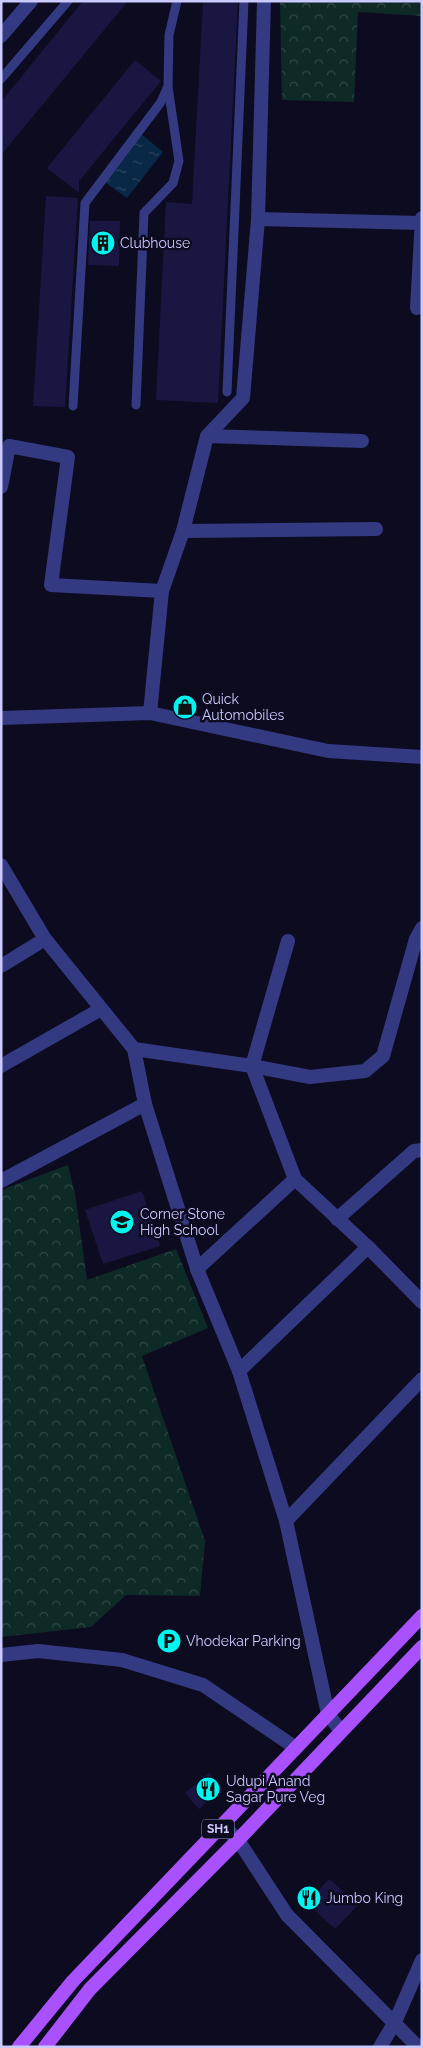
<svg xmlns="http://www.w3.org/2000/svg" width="423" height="2048" font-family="Raleway,sans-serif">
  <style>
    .forest { fill: url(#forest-crowns) }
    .water { fill: url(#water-ripples) }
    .building { fill: #1a1642 }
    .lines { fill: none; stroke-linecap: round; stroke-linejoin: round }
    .service { stroke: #333a82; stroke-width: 9 }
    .minor { stroke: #333a82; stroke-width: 14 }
    .tertiary { stroke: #333a82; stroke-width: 14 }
    .primary { stroke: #a951ff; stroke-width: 14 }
    .labels { text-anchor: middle; stroke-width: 5; stroke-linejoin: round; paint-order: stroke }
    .shield { fill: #0c0b20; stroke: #9191bc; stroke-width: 1 }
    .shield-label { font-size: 12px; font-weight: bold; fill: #cacaff }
    .poi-label { font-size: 14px; fill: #cacaff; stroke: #0c0b20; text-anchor: start }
  </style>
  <defs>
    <pattern id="forest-crowns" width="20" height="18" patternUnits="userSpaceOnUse" patternTransform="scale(1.25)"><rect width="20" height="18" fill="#0e2a26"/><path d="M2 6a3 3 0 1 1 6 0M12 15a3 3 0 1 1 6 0" fill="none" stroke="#304847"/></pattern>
    <pattern id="water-ripples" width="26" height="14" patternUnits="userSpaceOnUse" patternTransform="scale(1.25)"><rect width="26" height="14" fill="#092846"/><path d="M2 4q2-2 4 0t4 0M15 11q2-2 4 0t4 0" fill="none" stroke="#2c4662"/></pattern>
  </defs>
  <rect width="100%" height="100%" fill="#0c0b20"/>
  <!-- forest -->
  <g class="forest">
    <path d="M280,1H422V16L358,12L354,102L282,100Z"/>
    <path d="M68,1165L75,1194L87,1280L176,1249L208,1328L142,1356L205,1541L200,1596L126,1595L91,1627L1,1637V1190Z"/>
  </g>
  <!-- water -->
  <path class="water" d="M140,133L163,152L127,198L103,181Z"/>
  <!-- building -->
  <g class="building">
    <path d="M83,1H128L1,155V102Z"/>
    <path d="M203,1H238L218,403L156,400L166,202L192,204Z"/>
    <path d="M135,60L161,81L79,181V193L47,168Z"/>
    <path d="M46,196L78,198L65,407L33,406Z"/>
    <path d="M90,221H120L119,266L88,265Z"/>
    <path d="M142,1191L160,1246L103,1264L85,1210Z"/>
    <path d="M209,1773L222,1789L199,1809L185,1793Z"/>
    <path d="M329,1879L358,1905L335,1929L307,1903Z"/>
  </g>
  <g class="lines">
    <!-- service -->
    <g class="service">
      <path d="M1,79L68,1"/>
      <path d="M227,392L244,1"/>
      <path d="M136,405L144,213L173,183L179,161L168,87"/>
      <path d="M73,406L85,203L161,102L168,86L169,35L177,1"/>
    </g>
    <!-- minor -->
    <g class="minor">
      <path d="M258,219L421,223"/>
      <path d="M417,308L422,218"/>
      <path d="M207,436L362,441"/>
      <path d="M1,487L9,446L68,457L51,585L162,591"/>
      <path d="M183,531L376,529"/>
      <path d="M150,713L162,591L183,531L207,436L243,398L258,219L264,1"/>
      <path d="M1,718L150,713L328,751L422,757"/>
      <path d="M288,941L252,1066L310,1077L365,1071L383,1056L416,939L422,928"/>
      <path d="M1,966L45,939"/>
      <path d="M134,1049L252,1066L295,1179L368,1247L422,1302"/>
      <path d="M1,1066L101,1009"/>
      <path d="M1,1181L145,1104"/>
      <path d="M337,1219L414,1151L422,1150"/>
      <path d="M197,1269L295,1179"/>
      <path d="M239,1371L368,1247"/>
      <path d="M286,1521L422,1379"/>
      <path d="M1,1655L38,1651L122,1660L203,1685L296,1748"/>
      <path d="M222,1825L238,1840L287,1915L418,2047"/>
      <path d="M380,2047L395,2022L422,1960"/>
    </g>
    <!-- tertiary -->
    <g class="tertiary">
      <path d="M1,36L31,1"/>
      <path d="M1,865L45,939L134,1049L145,1104L197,1269L239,1371L286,1521L328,1714L341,1731"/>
    </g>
    <!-- primary -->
    <g class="primary">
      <path d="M19,2047L73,1981L422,1616"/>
      <path d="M45,2047L90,1989L238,1840L422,1647"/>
    </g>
  </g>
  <!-- icons -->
  <defs>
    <symbol id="building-disc" viewBox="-11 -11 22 22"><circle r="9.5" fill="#00f5f0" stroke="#0c0b20"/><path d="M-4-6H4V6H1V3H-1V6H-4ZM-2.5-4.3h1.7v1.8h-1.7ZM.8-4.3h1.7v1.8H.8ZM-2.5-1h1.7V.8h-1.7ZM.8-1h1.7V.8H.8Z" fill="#111"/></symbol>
    <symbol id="shop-disc" viewBox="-11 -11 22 22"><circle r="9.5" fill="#00f5f0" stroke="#0c0b20"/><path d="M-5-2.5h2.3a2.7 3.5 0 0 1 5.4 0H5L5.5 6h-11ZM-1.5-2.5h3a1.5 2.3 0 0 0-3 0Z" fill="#111"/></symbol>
    <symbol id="school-disc" viewBox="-11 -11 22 22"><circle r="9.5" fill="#00f5f0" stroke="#0c0b20"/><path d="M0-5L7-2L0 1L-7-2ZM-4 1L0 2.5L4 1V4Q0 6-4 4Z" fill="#111"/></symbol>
    <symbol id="parking-disc" viewBox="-11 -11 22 22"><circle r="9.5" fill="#00f5f0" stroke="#0c0b20"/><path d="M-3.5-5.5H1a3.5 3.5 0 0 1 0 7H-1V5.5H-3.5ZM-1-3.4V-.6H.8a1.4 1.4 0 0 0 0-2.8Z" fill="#111"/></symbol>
    <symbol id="restaurant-disc" viewBox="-11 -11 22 22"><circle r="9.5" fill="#00f5f0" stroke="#0c0b20"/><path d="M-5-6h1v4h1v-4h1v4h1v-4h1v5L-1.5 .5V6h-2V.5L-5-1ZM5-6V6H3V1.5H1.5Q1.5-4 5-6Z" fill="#111"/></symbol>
  </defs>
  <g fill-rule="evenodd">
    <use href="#building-disc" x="89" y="229" width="28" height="28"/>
    <use href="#shop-disc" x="171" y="693" width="28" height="28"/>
    <use href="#school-disc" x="108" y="1208" width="28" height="28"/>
    <use href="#parking-disc" x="155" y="1627" width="28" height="28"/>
    <use href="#restaurant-disc" x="194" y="1775" width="28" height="28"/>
    <use href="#restaurant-disc" x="295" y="1884" width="28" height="28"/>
  </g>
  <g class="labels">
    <!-- shield labels -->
    <rect class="shield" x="202" y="1819.5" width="32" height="19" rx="4"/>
    <g class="shield-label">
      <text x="218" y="1833">SH1</text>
    </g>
    <!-- poi labels -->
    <g class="poi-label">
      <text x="120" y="248">Clubhouse</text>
      <text x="202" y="704">Quick<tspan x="202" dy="16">Automobiles</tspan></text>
      <text x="140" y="1219">Corner Stone<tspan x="140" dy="16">High School</tspan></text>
      <text x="186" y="1646">Vhodekar Parking</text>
      <text x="226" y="1786">Udupi Anand<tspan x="226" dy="16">Sagar Pure Veg</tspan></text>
      <text x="326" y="1903">Jumbo King</text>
    </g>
  </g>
  <!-- border -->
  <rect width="423" height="2048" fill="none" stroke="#cacaff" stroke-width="5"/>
</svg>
